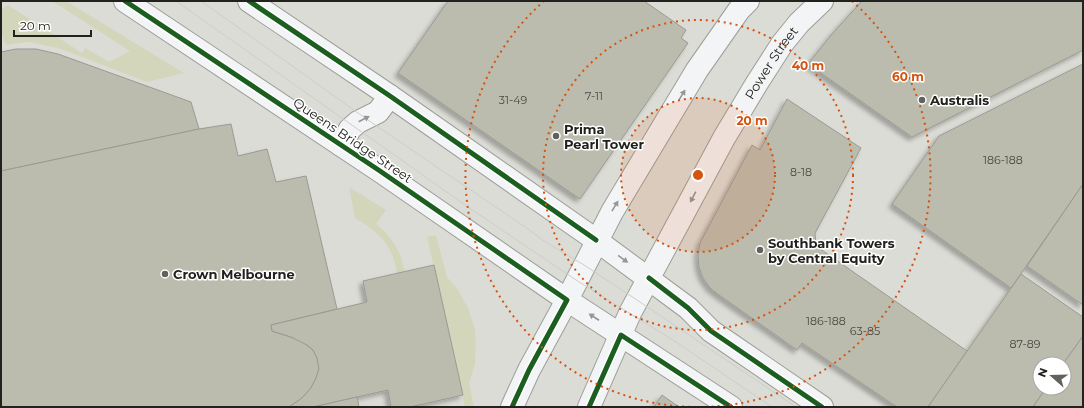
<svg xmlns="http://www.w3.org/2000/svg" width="1084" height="408" font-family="Montserrat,sans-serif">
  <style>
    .green { fill: #d4d6bc }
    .building { fill: #bcbcae; stroke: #9a9a95; filter: url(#shadow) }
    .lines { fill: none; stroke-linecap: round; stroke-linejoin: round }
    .secondary-casing { stroke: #9d9e99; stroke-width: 24 }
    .secondary { stroke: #f2f4f5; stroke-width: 22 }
    .tram { stroke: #cdcdcb; stroke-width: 1 }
    .cycleway-casing { stroke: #fff; stroke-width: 8 }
    .cycleway { stroke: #1b5e20; stroke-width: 5 }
    .oneway { fill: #949594 }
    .ring { fill: none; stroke: #d4530e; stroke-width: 2; stroke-dasharray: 2 4 }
    .poi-dot { fill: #62625d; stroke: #fff; stroke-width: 1.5 }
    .labels { text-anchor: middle; stroke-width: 3; stroke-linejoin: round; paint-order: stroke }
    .number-label { font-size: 11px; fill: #484841 }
    .street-label { font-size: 13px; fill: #21211d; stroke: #fff }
    .poi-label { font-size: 13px; font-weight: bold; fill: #21211d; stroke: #fff; text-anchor: start }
    .centre { fill: #d4530e; stroke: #fff; stroke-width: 2 }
    .ring-label { font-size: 12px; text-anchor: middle; font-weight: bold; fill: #d4530e; stroke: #fff; stroke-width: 3; stroke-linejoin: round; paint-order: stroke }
  </style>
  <defs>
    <filter id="shadow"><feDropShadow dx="-3.5" dy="3.5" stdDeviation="2" flood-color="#0004"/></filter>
  </defs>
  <rect width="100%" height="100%" fill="#dbdcd5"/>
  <!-- green -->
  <g class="green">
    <path d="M52,1H66L184,73L147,82L58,48L29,42L7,45C0,39 1,18 1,9L8,5L82,53L85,48L109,62L130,51Z"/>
    <path d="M349,187L386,210L376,224C393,238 400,250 405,272L397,274C393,244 379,233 355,218Z"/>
    <path d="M436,235L447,277L458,290L468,308L475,330L476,343L475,364L469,383L474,407H465L427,237Z"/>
  </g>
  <!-- building -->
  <g class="building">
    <path d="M448,1H644L686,30L681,38L688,43L580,199L398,73Z"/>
    <path d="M862,1H1083V50L912,137L808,64L832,34Z"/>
    <path d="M16,49H36L58,54L191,102L199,129L1,171V52Z"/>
    <path d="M1083,64V184L1011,288L892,204L939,136Z"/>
    <path d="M787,99L861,148L815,233L816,246L967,351L928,407H897L802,343L797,350L719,295L710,288L703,278L699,267L698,255L700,243L752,145L760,150Z"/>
    <path d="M231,124L238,156L267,149L276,182L306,176L337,309L271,325L272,331L300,340L313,350L317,358L319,369L316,378L311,388L302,398L289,407H1V171L199,129Z"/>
    <path d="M1083,184V305L1027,266Z"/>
    <path d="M434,265L463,395L410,407H391L388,390L313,407H289L302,398L311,388L316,378L319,369L317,358L313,350L307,345L291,337L272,331L271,325L367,302L363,281Z"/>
    <path d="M1021,274L1083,317V336L1063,364H1040V388H1046L1033,407H928Z"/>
    <path d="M1083,336V407H1033L1046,388H1064L1063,364Z"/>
    <path d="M662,395L679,407H654Z"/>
    <path d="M357,397L359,407H313Z"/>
  </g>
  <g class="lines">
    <defs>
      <g id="secondary">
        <path d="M125,1L380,171L567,300L731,407"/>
        <path d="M249,1L390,96L596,240L688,308L711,331L822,407"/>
        <path d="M341,145L350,129L358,122L378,112L390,96"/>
        <path d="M512,407L529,370L567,300L612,212L697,70L739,10L748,1"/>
        <path id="s1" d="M589,407L630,313L724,138L757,83L782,44L799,23L822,1"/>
      </g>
    </defs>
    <!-- secondary casing -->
    <use href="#secondary" class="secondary-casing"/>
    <!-- secondary -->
    <use href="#secondary" class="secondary"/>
    <!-- tram -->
    <g class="tram">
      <path d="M176,1L468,207L576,280L676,342L772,407"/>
      <path d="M201,1L365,118L528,229L544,241L584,265L637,300L796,407"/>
    </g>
    <defs>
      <g id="cycleway">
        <path d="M125,1L380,171L567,300L529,370L512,407"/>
        <path d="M249,1L390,96L596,240"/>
        <path d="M649,278L688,308L711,331L822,407"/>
        <path d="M589,407L621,335L731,407"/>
      </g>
    </defs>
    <!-- cycleway casing -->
    <use href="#cycleway" class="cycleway-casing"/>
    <!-- cycleway -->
    <use href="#cycleway" class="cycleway"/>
  </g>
  <!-- one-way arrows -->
  <defs><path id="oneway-solid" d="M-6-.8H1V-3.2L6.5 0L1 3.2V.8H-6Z"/></defs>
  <g class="oneway">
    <use href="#oneway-solid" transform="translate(682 95) rotate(-59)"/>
    <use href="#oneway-solid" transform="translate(364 119) rotate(-27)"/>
    <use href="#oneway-solid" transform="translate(693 197) rotate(118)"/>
    <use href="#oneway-solid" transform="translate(615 206) rotate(-59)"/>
    <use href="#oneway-solid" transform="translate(623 259) rotate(36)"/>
    <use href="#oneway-solid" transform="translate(594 317) rotate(-147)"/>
  </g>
  <!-- distance rings -->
  <circle cx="698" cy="175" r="77" fill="#d4530e" fill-opacity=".12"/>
  <g class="ring">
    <circle cx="698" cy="175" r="77"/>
    <circle cx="698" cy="175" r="155"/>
    <path d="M696 407A232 232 0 0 1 544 1M852 1A232 232 0 0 1 700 407"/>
  </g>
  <!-- markers -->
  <g class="poi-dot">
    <circle cx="922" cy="100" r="4"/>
    <circle cx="556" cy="136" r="4"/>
    <circle cx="760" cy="250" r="4"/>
    <circle cx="165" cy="274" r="4"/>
  </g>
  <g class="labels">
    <!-- number labels -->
    <g class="number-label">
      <text x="594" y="100">7-11</text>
      <text x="513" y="104">31-49</text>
      <text x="1003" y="164">186-188</text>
      <text x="801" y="176">8-18</text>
      <text x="826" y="325">186-188</text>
      <text x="865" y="335">63-85</text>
      <text x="1025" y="348">87-89</text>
    </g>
    <!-- street labels -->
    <g class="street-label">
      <text dy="5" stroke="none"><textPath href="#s1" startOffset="390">Power Street</textPath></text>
      <text transform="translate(353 140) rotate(34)" y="5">Queens Bridge Street</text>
    </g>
    <!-- poi labels -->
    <g class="poi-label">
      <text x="930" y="105">Australis</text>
      <text x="564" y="134">Prima<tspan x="564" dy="15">Pearl Tower</tspan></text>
      <text x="768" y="248">Southbank Towers<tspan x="768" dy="15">by Central Equity</tspan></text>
      <text x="173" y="279">Crown Melbourne</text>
    </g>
  </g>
  <circle cx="698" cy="175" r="6" class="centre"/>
  <g class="ring-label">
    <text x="808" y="70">40 m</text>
    <text x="908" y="81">60 m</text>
    <text x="752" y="125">20 m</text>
  </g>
  <!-- border -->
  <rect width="1084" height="408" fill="none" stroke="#21211d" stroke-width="4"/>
  <!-- north arrow -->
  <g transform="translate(1052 376) rotate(290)"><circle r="19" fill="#ffffff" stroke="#a6a6a5"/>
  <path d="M0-3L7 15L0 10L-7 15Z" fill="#62625d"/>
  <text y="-6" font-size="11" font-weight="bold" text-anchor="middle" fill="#21211d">N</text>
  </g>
  <!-- scale -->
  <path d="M14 30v6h77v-6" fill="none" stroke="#21211d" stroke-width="2"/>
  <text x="20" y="30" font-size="12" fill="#21211d" stroke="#ffffff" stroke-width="3" paint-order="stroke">20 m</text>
</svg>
